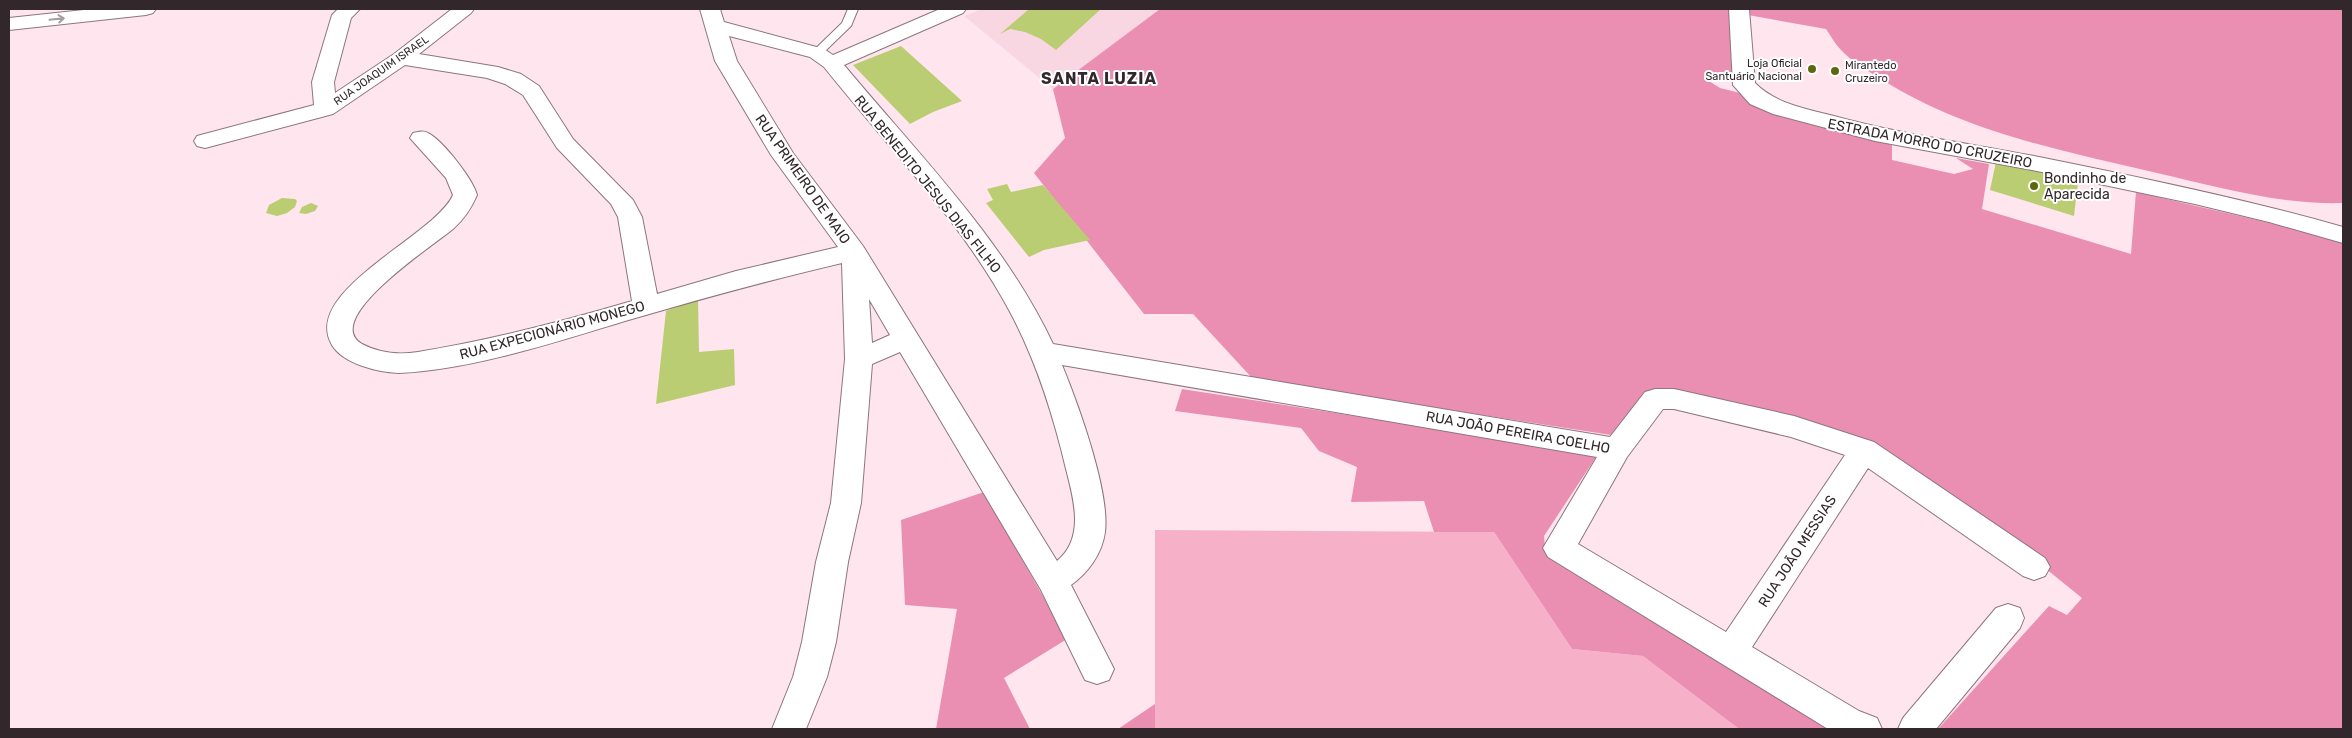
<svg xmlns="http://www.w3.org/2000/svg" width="2352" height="738" font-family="Rubik,sans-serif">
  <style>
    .built { fill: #f9d7e2 }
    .green { fill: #f6b1c9 }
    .forest { fill: #ea8fb1 }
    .building { fill: #bbcd73 }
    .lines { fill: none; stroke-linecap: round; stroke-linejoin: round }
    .lane-casing { stroke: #8d767d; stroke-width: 2 }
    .street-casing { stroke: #8d767d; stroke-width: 2 }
    .highway-casing { stroke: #8d767d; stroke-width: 2 }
    .lane { fill: #fff; fill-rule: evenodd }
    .street { fill: #fff; fill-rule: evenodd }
    .highway { fill: #fff; fill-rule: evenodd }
    .oneway { stroke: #a39ea0 }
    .poi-dot { fill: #5b680f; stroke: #fff; stroke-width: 2 }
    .labels { text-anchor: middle; stroke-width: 4; stroke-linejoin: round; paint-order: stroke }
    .far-poi-label { font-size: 11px; fill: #32282c; stroke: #fff; text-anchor: end }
    .far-street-label { font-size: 11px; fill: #32282c; stroke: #fff }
    .street-label { font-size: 14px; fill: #32282c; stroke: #fff }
    .poi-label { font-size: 14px; fill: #32282c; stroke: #fff; text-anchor: start }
    .far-district-label { font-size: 16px; font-weight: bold; letter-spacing: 1px; fill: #32282c; stroke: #fff }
  </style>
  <rect width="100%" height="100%" fill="#ffe5ed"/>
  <!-- built -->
  <path class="built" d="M982,9H1160L1053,89L964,16Z"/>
  <!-- green -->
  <path class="green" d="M1155,530L1494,532L1572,649L1643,656L1739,729H1155Z"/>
  <!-- forest -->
  <g class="forest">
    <path d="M1160,9H1729L1734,71L1729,75L1705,74L1704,78L1720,88L1740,93L1770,113L1892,145V160L1954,174L1973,169L1956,158L1989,164L1982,209L2131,254L2136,192L2343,240V729H1938L2049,606L2067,615L2082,598L1981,516L1885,454L1645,394L1611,435L1253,379L1193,314H1144L1034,173L1065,138L1053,89Z"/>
    <path d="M2343,9V203C2280,205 2218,187 2157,173C2063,151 1964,132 1881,79C1868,71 1852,62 1841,50C1835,44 1831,36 1826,29L1748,15L1747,10Z"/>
    <path d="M1182,389L1598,454L1544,536L1545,548L1560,565L1835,729H1739L1643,656L1572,649L1494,532H1434L1424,501L1351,502L1357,467L1319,451L1301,428L1175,411Z"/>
    <path d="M984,492L1067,639L1004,678L1030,729H936L957,609L905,605L901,520Z"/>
    <path d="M1155,704V729H1118Z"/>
  </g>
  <!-- building -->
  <g class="building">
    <path d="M1029,9H1101L1056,50L1041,39L1025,32L1010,29L1000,34Z"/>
    <path d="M901,46L962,101L933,112L910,124L853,65Z"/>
    <path d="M1997,157L2078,182L2074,216L1990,190Z"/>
    <path d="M1007,184L1011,192L1043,185L1090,240L1044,250L1029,257L986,203L993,200L987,189Z"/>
    <path d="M282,198L295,199L297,201L295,207L287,213L277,216L266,213L269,205Z"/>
    <path d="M311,203L318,206L315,211L306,214L299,213L302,207Z"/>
    <path d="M698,299L699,352L734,349L735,385L656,404L666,311Z"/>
  </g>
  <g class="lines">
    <defs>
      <path id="lane" d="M848,9H858L851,26L821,55H813V51L842,23Z"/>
      <g id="street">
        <path d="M338,9H360L351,18L334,82L335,93L394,54L452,9H474L471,13L419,54L498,67L521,74L539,86L573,139L633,200L642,217L657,294L736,271L838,247L771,155L715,61L700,9H720L724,22L824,49L833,55L940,9H966L963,13L844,65C918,154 1003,238 1053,344L1610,437L1645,392L1655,389H1674L1794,416L1874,442L2045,558L2050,567L2045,576L2034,580L2023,576L1868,468L1752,647L1859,711L1877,718L1882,729H1828L1548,557L1543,548L1597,457L1062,365C1078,404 1110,491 1105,532C1102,554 1088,573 1071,585L1114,669L1109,680L1097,684L1085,680L1041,590L900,352L872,364L861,503L848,562L836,642L827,677L806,729H772L793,677L802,642L816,562L831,503L845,359L842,263C769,280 697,300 625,321C556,342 471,370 399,373C378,372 343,364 332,345C300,291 435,236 453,195L446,178L410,138L413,133C418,132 423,130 428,133C443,141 473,179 477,195C471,209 464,219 453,229C437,243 319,319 362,344C379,353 399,355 418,352C491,340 561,322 632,301L618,217L611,204L557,148L523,95L505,84L487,78L405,65L333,114L205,148L197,146L194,141L197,136L314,105L312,82L332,15ZM729,36L810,57L824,67C887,146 961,221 1009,310C1036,360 1053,414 1066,469C1074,500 1085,538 1057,561L863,246L793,153L737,61ZM869,299L890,335L872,343ZM1663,409H1674L1791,437L1845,455L1726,632L1578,544L1627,457Z"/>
        <path d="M1729,9H1749L1755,83C1776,104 1806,109 1834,116C1899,134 1967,143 2034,156C2138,177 2241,198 2343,227V243L2269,222L2195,204L2032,170L1875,141L1773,114L1750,104L1733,85Z"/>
        <path d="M2008,604L2020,608L2024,618L2020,628L1936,729H1898L1903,718L1996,608Z"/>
      </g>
      <path id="highway" d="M93,9H156L153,13L146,15L9,30V18Z"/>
    </defs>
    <!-- lane casing -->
    <use href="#lane" class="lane-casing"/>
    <!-- street casing -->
    <use href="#street" class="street-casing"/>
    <!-- highway casing -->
    <use href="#highway" class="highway-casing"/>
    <!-- lane -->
    <use href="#lane" class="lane"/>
    <!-- street -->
    <use href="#street" class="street"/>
    <!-- highway -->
    <use href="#highway" class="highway"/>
  </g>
  <!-- one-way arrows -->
  <defs><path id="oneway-shaft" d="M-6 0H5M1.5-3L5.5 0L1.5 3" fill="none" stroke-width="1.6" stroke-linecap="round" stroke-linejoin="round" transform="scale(1.25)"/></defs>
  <use class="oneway" href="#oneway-shaft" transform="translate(57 19) rotate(-6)"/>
  <!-- markers -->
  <g class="poi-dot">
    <circle cx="1812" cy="69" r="5"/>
    <circle cx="1835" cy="71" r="5"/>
    <circle cx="2034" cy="186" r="5"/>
  </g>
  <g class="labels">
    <!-- far-poi labels -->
    <g class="far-poi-label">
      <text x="1802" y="67">Loja Oficial<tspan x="1802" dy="13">Santuário Nacional</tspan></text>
      <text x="1845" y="69" text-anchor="start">Mirantedo<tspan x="1845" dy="13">Cruzeiro</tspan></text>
    </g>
    <!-- far-street labels -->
    <g class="far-street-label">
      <text transform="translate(381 70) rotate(-35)" y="4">RUA JOAQUIM ISRAEL</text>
    </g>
    <!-- street labels -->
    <g class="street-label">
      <text transform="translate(1930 143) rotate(11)" y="5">ESTRADA MORRO DO CRUZEIRO</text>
      <text transform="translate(803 179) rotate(55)" y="5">RUA PRIMEIRO DE MAIO</text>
      <text transform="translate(928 184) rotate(51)" y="5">RUA BENEDITO JESUS DIAS FILHO</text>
      <text transform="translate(552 330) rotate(-15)" y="5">RUA EXPECIONÁRIO MONEGO</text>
      <text transform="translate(1518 432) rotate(10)" y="5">RUA JOÃO PEREIRA COELHO</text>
      <text transform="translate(1797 551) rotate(-57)" y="5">RUA JOÃO MESSIAS</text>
    </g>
    <!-- poi labels -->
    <g class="poi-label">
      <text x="2044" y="183">Bondinho de<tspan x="2044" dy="16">Aparecida</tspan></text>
    </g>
    <!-- far-district labels -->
    <g class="far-district-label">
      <text x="1099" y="84">SANTA LUZIA</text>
    </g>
  </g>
  <!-- border -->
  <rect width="2352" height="738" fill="none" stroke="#32282c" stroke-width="20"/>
</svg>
